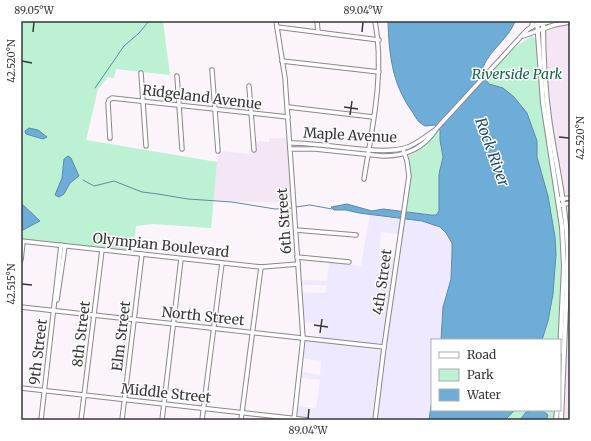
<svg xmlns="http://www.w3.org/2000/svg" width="591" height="441" font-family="Merriweather,serif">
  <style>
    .built { fill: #f4e6f4 }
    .education { fill: #eee9ff }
    .green { fill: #bcf1d4 }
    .water { fill: #6eadd8; stroke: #5e89a8 }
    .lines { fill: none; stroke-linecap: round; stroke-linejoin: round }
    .stream { stroke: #5e89a8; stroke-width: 1 }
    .minor-casing { stroke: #8d868d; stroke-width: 5.5 }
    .major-casing { stroke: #8d868d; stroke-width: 6 }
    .minor { stroke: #fff; stroke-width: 3.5 }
    .major { stroke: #fff; stroke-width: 4 }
    .ticks { fill: none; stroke: #393639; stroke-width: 1.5 }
    .labels { text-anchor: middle; stroke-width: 3; stroke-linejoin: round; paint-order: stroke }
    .park-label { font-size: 14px; font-style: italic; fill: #106644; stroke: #fff }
    .street-label { font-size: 14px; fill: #393639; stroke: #fff }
    .water-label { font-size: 15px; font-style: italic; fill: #1d4d6b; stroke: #fff }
    .neatline { fill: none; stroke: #393639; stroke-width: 1.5 }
    .ticks-label { font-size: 10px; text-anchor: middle; fill: #393639 }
  </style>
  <rect width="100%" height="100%" fill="#fbf4fb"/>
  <!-- built -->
  <g class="built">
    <path d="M570,23V197L563,192L550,117L545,32L550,28Z"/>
    <path d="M269,138H287L291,203L213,201L218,152L220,151L252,154L253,151L256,150L255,141L269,142Z"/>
    <path d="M566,348L570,349V420H563Z"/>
  </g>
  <!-- education -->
  <path class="education" d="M370,214L400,218L398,234L381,232L379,256L398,259L404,218L422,221L440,227L452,243L451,279L444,298L441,340H432V399L429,420H331L300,417L297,414L298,406L316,408L320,380L302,378V372L320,375L321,361L303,358L306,341H321L323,324L304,322L302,292L325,293L327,285H302L301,280L327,281L329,262L361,266Z"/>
  <!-- green -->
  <g class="green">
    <path d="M21,21H163L170,75L116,69L114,78L108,77L98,89L86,140L217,162L211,228L153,224L136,226L133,251L21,239Z"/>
    <path d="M531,36L534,37L536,41L541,108L560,215L562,264L559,340H542L548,321L553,294L556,254L555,237L548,196L537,157V141L527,113L514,97L503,88L489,84L486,78L511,51Z"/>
    <path d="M439,129L443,157L439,174V211L434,215L405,212C408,193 413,174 408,156C422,150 430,141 439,129Z"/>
    <path d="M515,410H555V420H505Z"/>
  </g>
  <!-- water -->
  <g class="water">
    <path d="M388,21H515C509,40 483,54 482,74L489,84L503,88L514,97L527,113L537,141V157L548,196L555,237L556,254L553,294L548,321L542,340H441L443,307L451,279L452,252V243L446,233L440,227L422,221L359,213L346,210H334L331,207L347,204L372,211L383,209L431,215H436L439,211V174L443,157L440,140V130L435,125L425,126C417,122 416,117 411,110C392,83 389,54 388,21Z"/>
    <path d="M29,128L38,130L47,137L43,139L26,134L25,131Z"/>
    <path d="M68,156L71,158L79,176L70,183L64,194L59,197L55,195L62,178L64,159Z"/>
    <path d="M21,203L40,221L21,231Z"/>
    <path d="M432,399V410H515L505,420H429Z"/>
    <path d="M533,410H542L548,415L546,420H520L526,412Z"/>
  </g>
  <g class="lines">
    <!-- stream -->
    <g class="stream">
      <path d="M95,88L124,46L139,33L149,21"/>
      <path d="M83,180L94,186L114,181L142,192L158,194L188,199L232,202L275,209L293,208"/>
      <path d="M296,207L310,205L332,209"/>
    </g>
    <defs>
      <g id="minor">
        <path d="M276,21L285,78L303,338L294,420"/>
        <path d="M317,21L318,32"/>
        <path d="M277,27L379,40"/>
        <path d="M523,36L554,25L570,22"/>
        <path d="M282,61L379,72"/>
        <path d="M212,70L218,151"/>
        <path d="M141,73L146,146"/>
        <path d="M177,76L182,149"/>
        <path d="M249,86L254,150"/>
        <path d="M288,107L373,117"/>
        <path d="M110,138L108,103L109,100L112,98L288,117"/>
        <path d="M290,143C323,142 381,157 408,147C418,143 426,136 435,130"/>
        <path d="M291,149H315L383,156C407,156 424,148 437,128L527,30L533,26L552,21"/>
        <path d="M364,179C372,128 385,73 375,21"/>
        <path d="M559,199L570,198"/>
        <path d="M561,205L570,203"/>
        <path d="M296,230L356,235"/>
        <path d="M21,241L261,267L298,264"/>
        <path d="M297,257L349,262"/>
        <path d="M21,260L23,242"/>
        <path d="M57,300L65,246"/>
        <path d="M21,307L384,347"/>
        <path d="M21,388L308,420"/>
        <path d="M41,420L61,245"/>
        <path d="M81,420L102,250"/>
        <path d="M122,420L142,254"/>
        <path d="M162,420L181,259"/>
        <path d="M202,420L222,263"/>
        <path d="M241,420L261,267"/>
        <path d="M375,420L384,347L409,176L407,161L403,149"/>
      </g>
      <g id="major">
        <path d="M537,21L543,103L562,227L564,266L560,352"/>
        <path d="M543,21C543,56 545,91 550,125C557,170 568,215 568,261L561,420"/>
        <path d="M532,27L533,21"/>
        <path d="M556,420L557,410"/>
      </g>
    </defs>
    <!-- minor casing -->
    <use href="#minor" class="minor-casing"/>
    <!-- major casing -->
    <use href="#major" class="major-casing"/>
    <!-- minor -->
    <use href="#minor" class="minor"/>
    <!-- major -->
    <use href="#major" class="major"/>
  </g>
  <!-- ticks -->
  <path class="ticks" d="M33,32L34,22M362,32L363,22M22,61L32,63M344,107L358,109M350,115L352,101M559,137L569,138M22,284L32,285M314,325L328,327M320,333L322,319M308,419L309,409"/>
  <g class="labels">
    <!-- park labels -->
    <g class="park-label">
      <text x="517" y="79">Riverside Park</text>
    </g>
    <!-- street labels -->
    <g class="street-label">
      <text transform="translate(202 97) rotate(7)" y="5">Ridgeland Avenue</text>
      <text transform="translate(350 135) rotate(3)" y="5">Maple Avenue</text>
      <text transform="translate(284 221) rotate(-94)" y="5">6th Street</text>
      <text transform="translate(161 245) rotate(6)" y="5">Olympian Boulevard</text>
      <text transform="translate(382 282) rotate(-82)" y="5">4th Street</text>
      <text transform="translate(203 316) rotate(6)" y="5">North Street</text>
      <text transform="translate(81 334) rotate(-83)" y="5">8th Street</text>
      <text transform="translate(121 336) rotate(-83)" y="5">Elm Street</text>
      <text transform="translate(38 352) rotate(-83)" y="5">9th Street</text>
      <text transform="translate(166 393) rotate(6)" y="5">Middle Street</text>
    </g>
    <!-- water labels -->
    <g class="water-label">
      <text transform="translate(492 152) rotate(70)" y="5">Rock River</text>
    </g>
  </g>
  <!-- border -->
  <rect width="591" height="441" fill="none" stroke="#ffffff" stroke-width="44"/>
  <!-- legend -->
  <rect x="431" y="339" width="130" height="72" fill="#ffffff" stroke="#b0afb0"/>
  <rect x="439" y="352" width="20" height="6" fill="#ffffff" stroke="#b0afb0"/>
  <text x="467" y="359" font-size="12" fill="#393639">Road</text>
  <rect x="439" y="369" width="20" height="12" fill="#bcf1d4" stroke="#b0afb0"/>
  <text x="467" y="379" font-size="12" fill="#393639">Park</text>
  <rect x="439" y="389" width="20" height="12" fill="#6eadd8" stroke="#b0afb0"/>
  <text x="467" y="399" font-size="12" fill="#393639">Water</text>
  <rect x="22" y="22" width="547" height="397" class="neatline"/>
  <g class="ticks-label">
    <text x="34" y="14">89.05°W</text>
    <text x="363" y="14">89.04°W</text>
    <text transform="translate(11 61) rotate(-90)" y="4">42.520°N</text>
    <text transform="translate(580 138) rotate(-90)" y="4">42.520°N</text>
    <text transform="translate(11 284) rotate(-90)" y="4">42.515°N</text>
    <text x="308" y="434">89.04°W</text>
  </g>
</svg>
